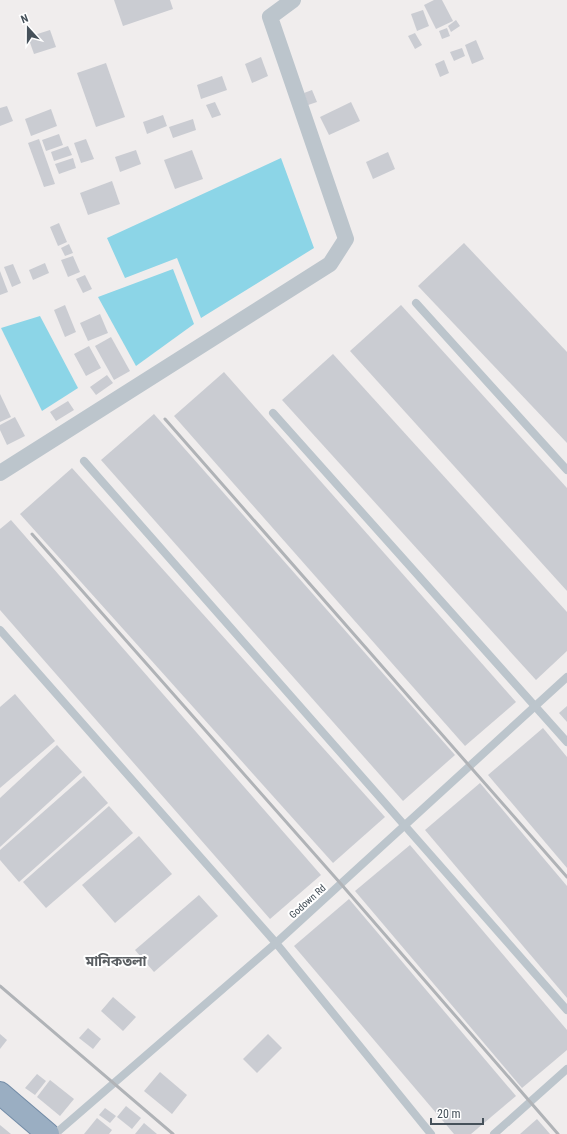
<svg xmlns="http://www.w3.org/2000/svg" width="567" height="1134" font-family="'Roboto Condensed','Noto Sans Bengali',sans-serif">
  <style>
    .water { fill: #8cd5e7 }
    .building { fill: #caccd2 }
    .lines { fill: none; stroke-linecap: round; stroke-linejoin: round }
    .trunk-casing { stroke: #728ba6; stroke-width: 24 }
    .service { stroke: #bcc5cc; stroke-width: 8 }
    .minor { stroke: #bcc5cc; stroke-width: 16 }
    .trunk { stroke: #9aaec2; stroke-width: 22 }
    .rail { stroke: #b0b3b7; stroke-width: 3 }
    .labels { text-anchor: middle; stroke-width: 4; stroke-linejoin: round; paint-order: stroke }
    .street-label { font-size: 10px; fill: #46515a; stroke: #fff }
    .district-label { font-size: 14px; font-weight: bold; fill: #5a5e62; stroke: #fff }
  </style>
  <rect width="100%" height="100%" fill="#f0eded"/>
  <!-- water -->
  <g class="water">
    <path d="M281,158L314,248L201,318L177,258L125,278L107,238Z"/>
    <path d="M173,269L194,324L136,366L98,297Z"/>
    <path d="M40,316L78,388L42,411L1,328Z"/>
  </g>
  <!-- building -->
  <g class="building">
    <path d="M114,0H170L173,9L123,26Z"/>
    <path d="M434,0H442L453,21L436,29L424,5Z"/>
    <path d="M423,10L429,26L417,31L411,14Z"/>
    <path d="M456,20L460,26L451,32L448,26Z"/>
    <path d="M447,28L450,36L442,39L439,31Z"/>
    <path d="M50,30L56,47L34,54L28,37Z"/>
    <path d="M415,33L422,45L415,49L408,36Z"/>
    <path d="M476,40L484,59L472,64L465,45Z"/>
    <path d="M462,48L465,56L454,61L450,52Z"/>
    <path d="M261,57L268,76L252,83L245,64Z"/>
    <path d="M444,60L449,73L440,77L435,64Z"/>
    <path d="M106,63L125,117L96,127L77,73Z"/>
    <path d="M222,76L227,90L201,99L197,85Z"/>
    <path d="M312,90L317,102L308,105L304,93Z"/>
    <path d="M215,102L221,115L212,118L206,105Z"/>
    <path d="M351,102L360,121L329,135L320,117Z"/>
    <path d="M7,106L13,121L0,126V108Z"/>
    <path d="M51,109L57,126L31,136L25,119Z"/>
    <path d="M163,115L167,126L147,134L143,122Z"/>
    <path d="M193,119L196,130L173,138L169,127Z"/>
    <path d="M59,134L63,145L46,151L42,140Z"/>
    <path d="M39,139L55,184L44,187L28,143Z"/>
    <path d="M86,139L94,159L81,163L74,143Z"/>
    <path d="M68,146L72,155L54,161L51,152Z"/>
    <path d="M136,150L141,164L120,172L115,157Z"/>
    <path d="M192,150L203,179L175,189L164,160Z"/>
    <path d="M388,152L395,169L373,179L366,162Z"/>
    <path d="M73,158L76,168L59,174L55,164Z"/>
    <path d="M112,181L120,204L88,215L80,193Z"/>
    <path d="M59,223L67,242L58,246L50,227Z"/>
    <path d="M464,243L567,352V443L418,286Z"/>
    <path d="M69,244L73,253L65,256L61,248Z"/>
    <path d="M73,256L80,272L68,277L61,260Z"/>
    <path d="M45,263L49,273L33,280L29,270Z"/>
    <path d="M13,264L21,283L12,287L4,267Z"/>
    <path d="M0,271L8,292L0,295Z"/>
    <path d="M85,275L92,289L83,293L76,279Z"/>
    <path d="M65,305L76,332L65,337L54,310Z"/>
    <path d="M401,305L567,488V591L350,351Z"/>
    <path d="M100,314L108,333L88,341L80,323Z"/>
    <path d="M111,337L130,371L114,380L95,346Z"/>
    <path d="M89,346L101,368L86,376L74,354Z"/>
    <path d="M333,354L567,612V651L536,680L282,400Z"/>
    <path d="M224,372L516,702L465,746L174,416Z"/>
    <path d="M107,375L113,383L96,395L90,387Z"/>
    <path d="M0,394L11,417L0,422Z"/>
    <path d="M68,401L74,410L56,421L50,412Z"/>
    <path d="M154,414L455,755L403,801L101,460Z"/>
    <path d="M15,417L25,436L7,445L0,430V425Z"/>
    <path d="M72,468L385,817L333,863L20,514Z"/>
    <path d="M11,520L321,875L270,919L0,610V529Z"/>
    <path d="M15,694L55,741L0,788V707Z"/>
    <path d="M567,706V722L559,713Z"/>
    <path d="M543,728L567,757V868L488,775Z"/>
    <path d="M57,745L82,772L0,847V798Z"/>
    <path d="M84,776L108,803L19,882L0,860V850Z"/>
    <path d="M480,783L567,886V998L425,830Z"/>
    <path d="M109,806L133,833L46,908L23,882Z"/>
    <path d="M139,836L172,874L115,923L82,885Z"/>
    <path d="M410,845L567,1030V1050L522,1088L355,891Z"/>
    <path d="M199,895L218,916L154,972L135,950Z"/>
    <path d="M349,899L516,1096L471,1134H454L294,946Z"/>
    <path d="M113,997L136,1017L123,1031L101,1011Z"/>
    <path d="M88,1028L101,1039L93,1049L79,1038Z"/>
    <path d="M0,1034L7,1040L0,1049Z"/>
    <path d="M268,1034L282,1048L257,1073L243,1059Z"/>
    <path d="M160,1072L187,1095L172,1114L144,1091Z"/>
    <path d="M37,1074L46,1081L35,1095L25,1088Z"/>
    <path d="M50,1080L74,1099L60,1116L37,1097Z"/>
    <path d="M126,1106L141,1118L132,1129L117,1117Z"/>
    <path d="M105,1108L116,1116L110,1123L99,1115Z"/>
    <path d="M97,1118L112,1130L109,1134H84Z"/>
    <path d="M537,1119L550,1134H520Z"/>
    <path d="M144,1123L157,1134H135Z"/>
    <path d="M0,1125L11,1134H0Z"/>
  </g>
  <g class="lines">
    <defs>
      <path id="trunk" d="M0,1093L48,1134"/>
    </defs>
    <!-- trunk casing -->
    <use href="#trunk" class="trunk-casing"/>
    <!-- service -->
    <g class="service">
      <path d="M416,303L567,470"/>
      <path d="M273,413L567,742"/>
      <path d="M84,461L567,1010"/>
      <path d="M0,630L276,943L431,1134"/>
      <path d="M55,1134L276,943L567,677"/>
      <path d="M494,1134L567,1069"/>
    </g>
    <!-- minor -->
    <path class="minor" d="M0,473L330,264L346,239L270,17L293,0"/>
    <!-- trunk -->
    <use href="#trunk" class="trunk"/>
    <!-- rail -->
    <g class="rail">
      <path d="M165,419L567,877"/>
      <path d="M32,534L341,884L558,1134"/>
      <path d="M0,986L173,1134"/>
    </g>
  </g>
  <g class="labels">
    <!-- street labels -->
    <g class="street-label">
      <text transform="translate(307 901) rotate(-42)" y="4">Godown Rd</text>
    </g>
    <!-- district labels -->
    <g class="district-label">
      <text x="116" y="966">মানিকতলা</text>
    </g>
  </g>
  <!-- north arrow -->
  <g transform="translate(28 28) rotate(339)" stroke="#ffffff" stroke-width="3" paint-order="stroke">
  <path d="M0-3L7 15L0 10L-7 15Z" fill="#46515a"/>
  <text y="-6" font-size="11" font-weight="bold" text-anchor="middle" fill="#46515a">N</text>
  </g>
  <!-- scale -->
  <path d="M431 1118v6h52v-6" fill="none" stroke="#46515a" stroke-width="2"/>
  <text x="437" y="1118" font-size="12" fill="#46515a" stroke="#ffffff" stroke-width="3" paint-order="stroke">20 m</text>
</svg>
